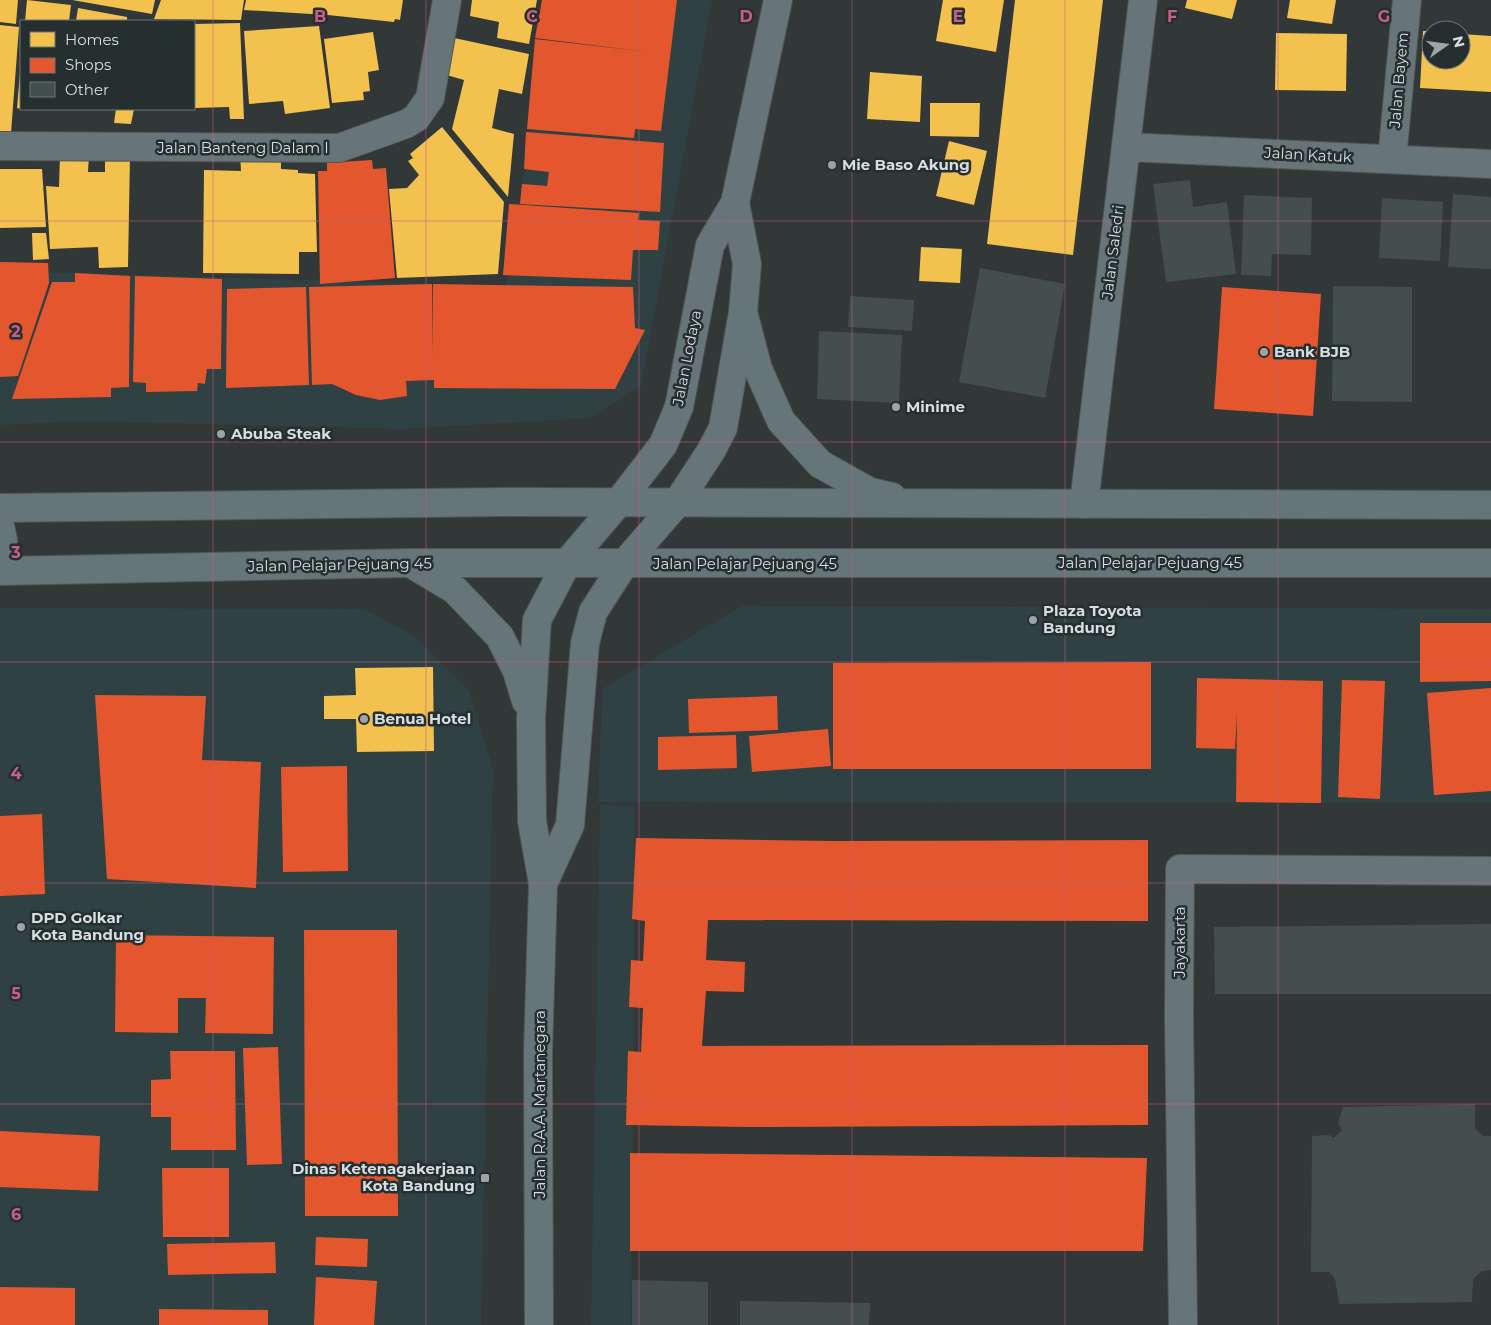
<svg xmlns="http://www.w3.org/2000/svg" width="1491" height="1325" font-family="Montserrat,sans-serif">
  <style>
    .built { fill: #304143 }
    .homes { fill: #f2c14e }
    .shops { fill: #e4572e }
    .building { fill: #444e4f }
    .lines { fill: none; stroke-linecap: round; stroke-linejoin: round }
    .minor-casing { stroke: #515454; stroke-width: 30 }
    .major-casing { stroke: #515454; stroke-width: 30 }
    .minor { stroke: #687578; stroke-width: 28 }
    .major { stroke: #667678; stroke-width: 28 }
    .grid { fill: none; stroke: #ca5d89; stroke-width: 1; stroke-opacity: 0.55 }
    .poi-dot { fill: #9ea4a4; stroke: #252f30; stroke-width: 2 }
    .labels { text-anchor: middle; stroke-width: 5; stroke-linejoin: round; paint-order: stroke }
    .street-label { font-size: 15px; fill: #d8dedf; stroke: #252f30 }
    .poi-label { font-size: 15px; font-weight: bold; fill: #d8dedf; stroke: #252f30; text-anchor: start }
    .grid-label { font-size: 16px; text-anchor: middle; font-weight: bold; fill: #ca5d89; stroke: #252f30; stroke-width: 5; stroke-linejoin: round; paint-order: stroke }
  </style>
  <rect width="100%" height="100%" fill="#323737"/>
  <!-- built -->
  <g class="built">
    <path d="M551,0H712L641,386L590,418L402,429L80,421L0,425V271L506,286Z"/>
    <path d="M742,606L1491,609V803L598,802L602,689Z"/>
    <path d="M0,608L364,609L414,636L469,691L493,769L481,1325H0Z"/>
    <path d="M600,805L635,806L631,1325H591Z"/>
  </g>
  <!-- homes -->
  <g class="homes">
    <path d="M0,0H18L16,24L0,22Z"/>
    <path d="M27,0L71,5L69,21H25Z"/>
    <path d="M72,0H155L152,14Z"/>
    <path d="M161,0H244L241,20L154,19Z"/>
    <path d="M246,0H403L400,20L395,19L394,22L328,15L244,10Z"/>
    <path d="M472,0H537L529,44L497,38L499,22L470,16Z"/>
    <path d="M943,0H1004L996,52L936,41Z"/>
    <path d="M1015,0H1103L1073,255L987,244Z"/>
    <path d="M1187,0H1237L1232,19L1185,8Z"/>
    <path d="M1290,0H1336L1332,24L1287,18Z"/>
    <path d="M78,8L127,17V21H76Z"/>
    <path d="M240,23L244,119H230L229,107L194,108V24Z"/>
    <path d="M0,25L19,27L11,133L0,132Z"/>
    <path d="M319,26L330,108L285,114L283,101L249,104L244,31Z"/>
    <path d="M1423,31H1431V60H1461V34L1491,36V92L1420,88Z"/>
    <path d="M373,32L379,70L368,72L370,91L363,92L364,100L332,103L324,39Z"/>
    <path d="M1276,33L1347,34L1346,91L1275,90Z"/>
    <path d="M445,36L529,54L522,94L499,89L492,128L514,134L508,197L452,129L464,80L436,72Z"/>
    <path d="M870,72L922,76L920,122L867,119Z"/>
    <path d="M20,73H21V109L17,108Z"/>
    <path d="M930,103H980L979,137L930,136Z"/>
    <path d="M116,109H134L131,124L114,123Z"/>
    <path d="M442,127L504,202L498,274L397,278L389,189L407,188L419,175L408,161L413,158L410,154Z"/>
    <path d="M949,141L987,151L974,205L936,196Z"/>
    <path d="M60,154L89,155L88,172H105V154L130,156L128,267L99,268L98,247L50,249L46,186L59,187Z"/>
    <path d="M240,154H281V169L298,170V173L315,174L317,252H299V274L203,273L204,170L241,171Z"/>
    <path d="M0,169H42L46,227L0,228Z"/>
    <path d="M32,233H46L49,259L33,260Z"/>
    <path d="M921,247L962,249L960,283L919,281Z"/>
    <path d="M433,667L434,751L357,752L356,719H324V696L356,695L355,668Z"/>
  </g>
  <!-- shops -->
  <g class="shops">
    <path d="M542,0H677L661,131L635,129L634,138L527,129L535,39L648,52L535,38Z"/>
    <path d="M526,132L664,143L660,212L520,204L522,184L547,186L549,172L524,169Z"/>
    <path d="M372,160L373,169L386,168L395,278L320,284L318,171H327V163Z"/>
    <path d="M509,204L639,213L638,220L660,221L658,250H633L631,280L503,275Z"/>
    <path d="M0,262L48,263L49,283L18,376L0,377Z"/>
    <path d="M75,273L130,276L129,387L111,388V397L12,399L52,282H75Z"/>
    <path d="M135,276L222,279L221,369H207L205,384L198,383L197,391L146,392V383L133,382Z"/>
    <path d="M432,284L433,357V284L633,287L635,328L645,330L615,389L434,388V380L406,381L407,396L380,400L356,395L332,384L312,385L309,287Z"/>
    <path d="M306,287L309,385L226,388L227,289Z"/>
    <path d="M1222,287L1321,294L1313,416L1214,409Z"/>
    <path d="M1420,623H1491V681L1420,682Z"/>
    <path d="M1151,662V769H833V663Z"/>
    <path d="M1197,678L1323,681L1321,803L1236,802L1237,712L1235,749L1196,748Z"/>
    <path d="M1342,680L1385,681L1380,799L1338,797Z"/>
    <path d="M1491,688V791L1434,795L1427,693Z"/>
    <path d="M95,695L206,696L202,760L261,762L256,888L107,879Z"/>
    <path d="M777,696L778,730L689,733L688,699Z"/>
    <path d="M828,729L831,766L752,772L749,736Z"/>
    <path d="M736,735L737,768L658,770V737Z"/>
    <path d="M347,766L348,871L283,872L281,767Z"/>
    <path d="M42,814L45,894L0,896V816Z"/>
    <path d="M636,838L832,841L1148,840V921L708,920L706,960L745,962L744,992L706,991L702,1046L1148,1045V1125L747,1127L626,1125L628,1051L641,1052L643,1008L629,1007L631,960L643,961L645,921L632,919Z"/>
    <path d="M304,930H397L398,1216H305Z"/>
    <path d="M116,935L274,937L273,1034L205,1033L206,998H178V1033L115,1032Z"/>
    <path d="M278,1047L282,1164L247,1165L243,1048Z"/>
    <path d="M170,1051H235L236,1150H171V1117H151V1080L171,1079Z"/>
    <path d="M0,1131L100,1136L98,1191L0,1187Z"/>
    <path d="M630,1153L1147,1158L1143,1251H630Z"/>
    <path d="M162,1168H229V1237H163Z"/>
    <path d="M316,1237L368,1239L367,1267L315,1265Z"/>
    <path d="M275,1242L276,1273L168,1275L167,1244Z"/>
    <path d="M316,1277L377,1281L374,1325H314Z"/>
    <path d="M0,1287L75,1288V1325H0Z"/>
    <path d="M159,1309L268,1310V1325H159Z"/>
  </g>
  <!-- building -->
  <g class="building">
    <path d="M1190,180L1193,207L1227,202L1236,274L1166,282L1153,184Z"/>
    <path d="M1453,194L1491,197V269L1448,267Z"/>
    <path d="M1244,195L1312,198L1311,255L1272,254L1271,276L1241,275Z"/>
    <path d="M1382,198L1443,202L1440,261L1379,258Z"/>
    <path d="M980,268L1065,284L1045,398L959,382Z"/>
    <path d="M1333,286L1412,287V402L1332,401Z"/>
    <path d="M850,296L914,300L912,331L848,327Z"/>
    <path d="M819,331L902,335L899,403L817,399Z"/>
    <path d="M1491,924V994H1215L1214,927Z"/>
    <path d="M1475,1104V1129L1483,1136H1491V1270L1482,1271L1473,1279L1472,1302L1339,1304L1335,1278L1329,1272H1311L1312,1136L1329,1135L1334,1138L1342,1130L1338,1123L1343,1107Z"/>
    <path d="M632,1280L708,1282V1325H632Z"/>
    <path d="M740,1301L870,1303L869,1325H740Z"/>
  </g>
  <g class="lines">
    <defs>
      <g id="minor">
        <path d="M0,146L339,148L406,124L416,118L430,98L447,0"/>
        <path d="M1126,147L1491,164"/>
        <path d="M1392,159L1407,0"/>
        <path d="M618,503L663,445L679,407L710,245L735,203L778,0"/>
        <path d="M677,503L711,451L723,428L743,312L747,264L735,203"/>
        <path d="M1084,504L1143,0"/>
        <path d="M1183,1325L1179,1016L1180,869L1491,871"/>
      </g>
      <g id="major">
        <path d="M743,312L758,369L781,421L820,464L870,492L892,497"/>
        <path d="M0,508L505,502L1491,505"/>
        <path d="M0,526L3,540L0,553"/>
        <path d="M410,563L455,590L500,637L517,671L526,701"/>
        <path d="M0,571L409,563H1491"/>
        <path d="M543,884L570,825L585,643L593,612L624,564L677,503"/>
        <path d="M539,1325L538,1053L543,884L532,821L531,719L537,620L567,563L618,503"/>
      </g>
    </defs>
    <!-- minor casing -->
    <use href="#minor" class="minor-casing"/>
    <!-- major casing -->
    <use href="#major" class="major-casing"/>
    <!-- minor -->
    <use href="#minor" class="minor"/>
    <!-- major -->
    <use href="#major" class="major"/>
  </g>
  <!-- grid -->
  <path class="grid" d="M213,0V1325M426,0V1325M639,0V1325M852,0V1325M1065,0V1325M1278,0V1325M0,221H1491M0,442H1491M0,662H1491M0,883H1491M0,1104H1491"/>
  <!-- markers -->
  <g class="poi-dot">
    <circle cx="832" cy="165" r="5"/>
    <circle cx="1264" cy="352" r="5"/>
    <circle cx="896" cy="407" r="5"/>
    <circle cx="221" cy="434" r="5"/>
    <circle cx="1033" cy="620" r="5"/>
    <circle cx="364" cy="719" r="5"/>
    <circle cx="21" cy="927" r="5"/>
    <rect x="480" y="1173" width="10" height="10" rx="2.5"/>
  </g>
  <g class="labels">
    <!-- street labels -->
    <g class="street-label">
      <text transform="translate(1399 80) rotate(-85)" y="5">Jalan Bayem</text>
      <text x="243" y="153">Jalan Banteng Dalam I</text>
      <text transform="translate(1308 155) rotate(3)" y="5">Jalan Katuk</text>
      <text transform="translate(1113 252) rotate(-83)" y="5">Jalan Saledri</text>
      <text transform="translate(687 358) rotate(-79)" y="5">Jalan Lodaya</text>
      <text x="1150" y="568">Jalan Pelajar Pejuang 45</text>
      <text x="745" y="569">Jalan Pelajar Pejuang 45</text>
      <text transform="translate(340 565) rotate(-1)" y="5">Jalan Pelajar Pejuang 45</text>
      <text transform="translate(1180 942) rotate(-90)" y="5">Jayakarta</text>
      <text transform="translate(540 1104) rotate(-90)" y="5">Jalan R.A.A. Martanegara</text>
    </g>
    <!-- poi labels -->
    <g class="poi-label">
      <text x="842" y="170">Mie Baso Akung</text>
      <text x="1274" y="357">Bank BJB</text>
      <text x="906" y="412">Minime</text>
      <text x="231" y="439">Abuba Steak</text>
      <text x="1043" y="616">Plaza Toyota<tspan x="1043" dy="17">Bandung</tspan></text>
      <text x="374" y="724">Benua Hotel</text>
      <text x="31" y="923">DPD Golkar<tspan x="31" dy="17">Kota Bandung</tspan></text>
      <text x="475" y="1174" text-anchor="end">Dinas Ketenagakerjaan<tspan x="475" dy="17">Kota Bandung</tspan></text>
    </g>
  </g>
  <g class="grid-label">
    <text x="320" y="22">B</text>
    <text x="532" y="22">C</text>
    <text x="746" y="22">D</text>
    <text x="958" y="22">E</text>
    <text x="1172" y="22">F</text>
    <text x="1384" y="22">G</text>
    <text x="16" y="337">2</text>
    <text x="16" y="558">3</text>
    <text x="16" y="779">4</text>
    <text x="16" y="999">5</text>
    <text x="16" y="1220">6</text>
  </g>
  <!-- legend -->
  <rect x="20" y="20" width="175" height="90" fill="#252f30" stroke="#6d7576"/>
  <rect x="30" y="32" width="25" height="15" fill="#f2c14e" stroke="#6d7576"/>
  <text x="65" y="45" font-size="15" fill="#d8dedf">Homes</text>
  <rect x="30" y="58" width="25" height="15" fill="#e4572e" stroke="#6d7576"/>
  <text x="65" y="70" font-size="15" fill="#d8dedf">Shops</text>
  <rect x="30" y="82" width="25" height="15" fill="#444e4f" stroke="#6d7576"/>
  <text x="65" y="95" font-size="15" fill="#d8dedf">Other</text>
  <!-- north arrow -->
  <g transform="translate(1446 45) rotate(76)"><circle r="24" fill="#252f30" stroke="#6d7576"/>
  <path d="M0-4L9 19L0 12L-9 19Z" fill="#9ea4a4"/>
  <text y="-8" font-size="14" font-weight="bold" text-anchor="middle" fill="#d8dedf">N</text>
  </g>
</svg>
